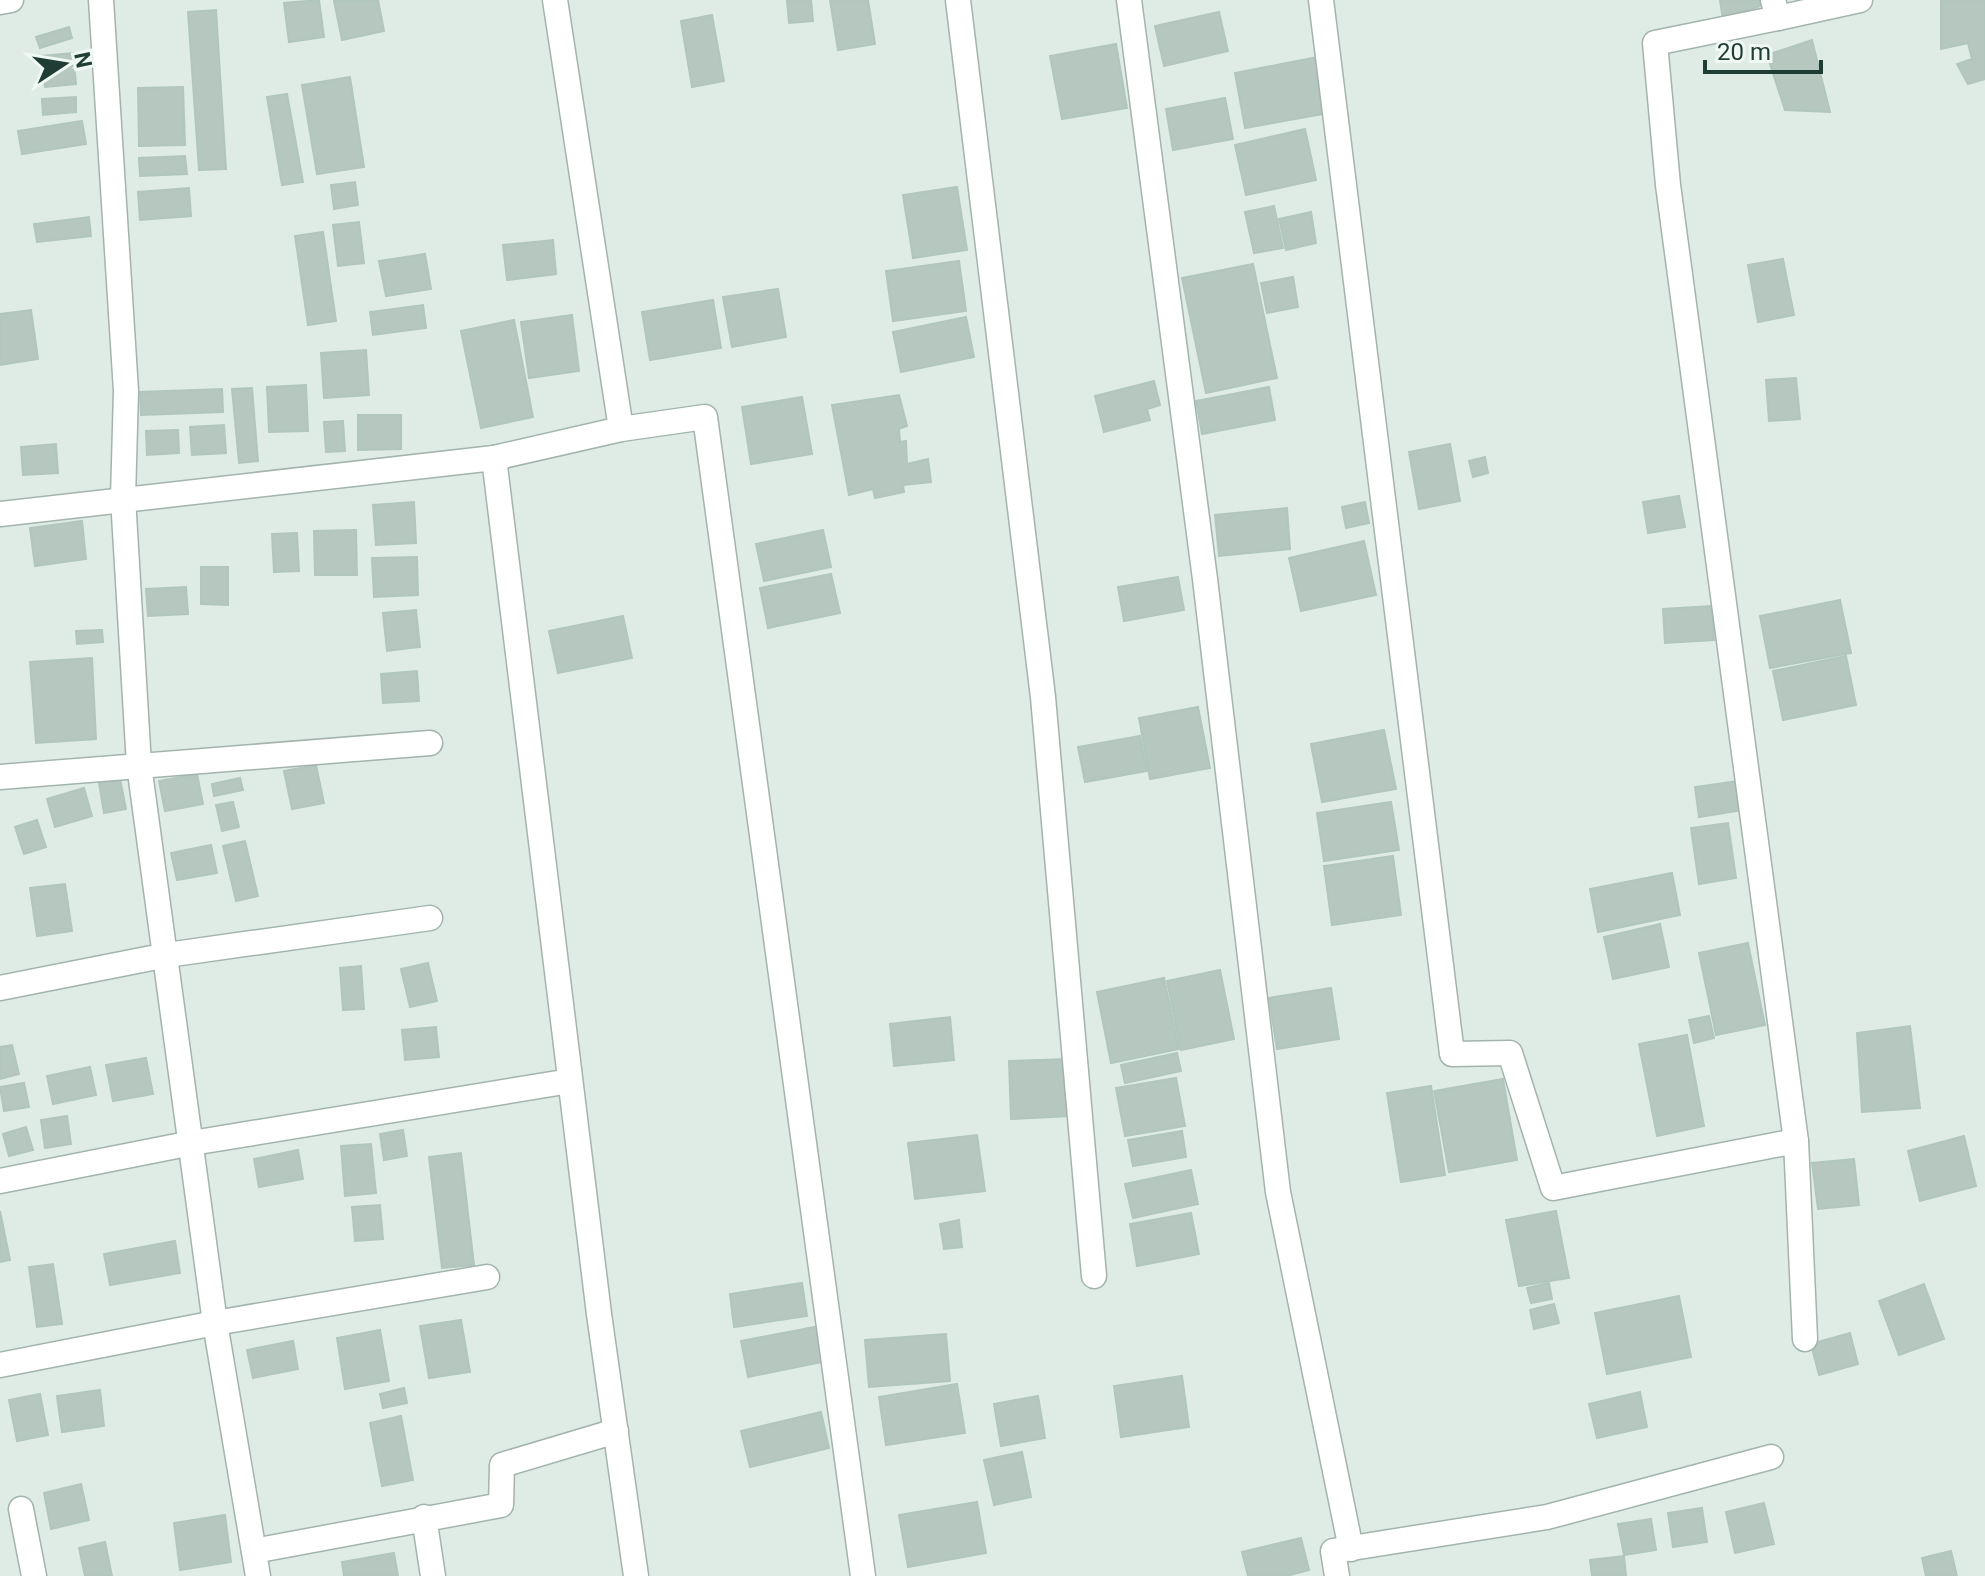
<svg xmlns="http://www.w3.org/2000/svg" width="1985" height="1576" font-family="Roboto,sans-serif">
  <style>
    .building { fill: #b5c7bf; stroke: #b1c6bd; stroke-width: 2 }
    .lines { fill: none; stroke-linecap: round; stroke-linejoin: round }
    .minor-casing { stroke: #a2b4ad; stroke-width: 27 }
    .minor { stroke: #fff; stroke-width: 24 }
  </style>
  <rect width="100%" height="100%" fill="#dfece6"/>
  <!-- building -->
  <g class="building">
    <path d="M319,0L324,37L289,42L284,3Z"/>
    <path d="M378,0L384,31L342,40L334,1Z"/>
    <path d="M787,0H811L813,21L789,23Z"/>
    <path d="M830,0H868L875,44L838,50Z"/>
    <path d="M1720,0H1761L1763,5L1723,20Z"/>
    <path d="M1941,0H1985V79L1968,84L1957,64L1972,59L1968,43L1941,49Z"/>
    <path d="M216,10L226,169L199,170L188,12Z"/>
    <path d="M1219,12L1228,51L1164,66L1155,26Z"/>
    <path d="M712,15L724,81L692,87L681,21Z"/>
    <path d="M69,27L72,38L40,48L36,37Z"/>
    <path d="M1812,40L1830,112L1785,110L1767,55Z"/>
    <path d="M1116,44L1127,108L1062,119L1050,56Z"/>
    <path d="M73,53L76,84L45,87L41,56Z"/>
    <path d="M1318,57L1329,113L1245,128L1235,73Z"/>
    <path d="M350,77L364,167L317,174L302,85Z"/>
    <path d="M183,87L185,145L139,146L138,88Z"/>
    <path d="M287,94L303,182L282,185L267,97Z"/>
    <path d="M76,97V112L43,115L42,99Z"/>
    <path d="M1225,98L1233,139L1173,150L1166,109Z"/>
    <path d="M82,121L86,144L22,154L18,131Z"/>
    <path d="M1305,129L1316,180L1246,195L1235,145Z"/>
    <path d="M185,156L187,174L140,176L139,158Z"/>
    <path d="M355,182L358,205L334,209L331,185Z"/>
    <path d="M957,187L967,250L913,258L903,195Z"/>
    <path d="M189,188L191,216L140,220L138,192Z"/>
    <path d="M1274,206L1283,248L1254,253L1245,212Z"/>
    <path d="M1311,212L1316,243L1286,250L1279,219Z"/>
    <path d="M89,217L91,236L37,242L34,224Z"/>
    <path d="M359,222L364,263L338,266L333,225Z"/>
    <path d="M323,232L336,321L308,325L295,236Z"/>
    <path d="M553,240L556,274L507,280L503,245Z"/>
    <path d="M425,254L431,289L386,296L379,261Z"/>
    <path d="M1783,259L1794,315L1758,322L1748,265Z"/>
    <path d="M959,261L966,311L893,321L886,271Z"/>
    <path d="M1253,264L1277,378L1206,393L1182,278Z"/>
    <path d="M1293,277L1298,307L1267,313L1261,283Z"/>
    <path d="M778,289L786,337L732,347L723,297Z"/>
    <path d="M713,300L721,348L650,360L642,312Z"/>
    <path d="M423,305L426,328L373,335L370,312Z"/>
    <path d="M31,310L38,359L0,365V314Z"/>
    <path d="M572,315L579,371L529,378L521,322Z"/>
    <path d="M966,317L974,357L901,372L893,332Z"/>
    <path d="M514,320L533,417L481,428L461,331Z"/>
    <path d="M366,350L369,395L324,398L321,353Z"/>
    <path d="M1796,378L1800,419L1769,421L1766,380Z"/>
    <path d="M1154,381L1160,405L1147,409L1150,420L1104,432L1095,396Z"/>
    <path d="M306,385L308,431L269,432L267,387Z"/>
    <path d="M1269,387L1275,420L1202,434L1196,401Z"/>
    <path d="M252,388L258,461L239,463L232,389Z"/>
    <path d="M222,389L223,412L141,415L140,392Z"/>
    <path d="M899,395L907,426L899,429L900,442L906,441L907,464L928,459L931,482L903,485L904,492L875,498L873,489L849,495L832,405Z"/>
    <path d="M802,397L812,454L751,464L742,407Z"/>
    <path d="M358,415H401V449L358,450Z"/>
    <path d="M343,421L345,451L326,452L324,422Z"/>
    <path d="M224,425L226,453L192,455L190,427Z"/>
    <path d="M178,430L179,453L147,455L146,431Z"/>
    <path d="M56,444L58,473L23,475L21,447Z"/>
    <path d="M1450,444L1460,501L1419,509L1409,452Z"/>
    <path d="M1485,457L1488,473L1473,477L1469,461Z"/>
    <path d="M1679,496L1685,527L1648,533L1643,502Z"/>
    <path d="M414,502L416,543L376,545L373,505Z"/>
    <path d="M1365,502L1369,523L1346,528L1342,507Z"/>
    <path d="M1287,508L1290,549L1219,556L1215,515Z"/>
    <path d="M82,521L86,559L35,566L30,528Z"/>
    <path d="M356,530L357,575H315L314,531Z"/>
    <path d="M823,530L831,567L764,581L756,544Z"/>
    <path d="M297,533L299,571L274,572L272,534Z"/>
    <path d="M1364,541L1376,595L1301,611L1289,558Z"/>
    <path d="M417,557L418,595L374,597L372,558Z"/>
    <path d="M201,567H228V605L201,604Z"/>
    <path d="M831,574L840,613L768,628L760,588Z"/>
    <path d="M1178,577L1184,610L1124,621L1118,587Z"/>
    <path d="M186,587L188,614L148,616L146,589Z"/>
    <path d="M1840,600L1851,653L1770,668L1760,616Z"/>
    <path d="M1712,606L1714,640L1665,643L1663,609Z"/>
    <path d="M416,610L420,647L387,651L383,613Z"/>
    <path d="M623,616L632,658L558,673L549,631Z"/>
    <path d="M102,630L103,642L77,644L76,631Z"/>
    <path d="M1846,656L1856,705L1783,720L1773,671Z"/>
    <path d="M92,658L96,739L36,743L30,662Z"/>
    <path d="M417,671L419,701L383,703L381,674Z"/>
    <path d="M1198,707L1210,768L1150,779L1139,718Z"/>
    <path d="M1384,730L1396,789L1322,802L1311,744Z"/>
    <path d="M1140,736L1147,771L1085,782L1078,747Z"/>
    <path d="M316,765L324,803L292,809L284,771Z"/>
    <path d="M197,774L203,804L165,811L159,781Z"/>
    <path d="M240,778L243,790L214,796L212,784Z"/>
    <path d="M120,779L126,809L104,813L99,783Z"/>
    <path d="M1739,781L1743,810L1699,817L1695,787Z"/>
    <path d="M84,788L92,816L55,827L47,799Z"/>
    <path d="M233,802L239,827L222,831L216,805Z"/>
    <path d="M1391,802L1399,850L1324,861L1317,813Z"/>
    <path d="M37,820L46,847L24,854L15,827Z"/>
    <path d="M1728,823L1736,878L1699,884L1691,828Z"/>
    <path d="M245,841L258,896L236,901L223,846Z"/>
    <path d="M211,845L217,873L177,880L171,853Z"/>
    <path d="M1393,856L1401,915L1332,925L1324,866Z"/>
    <path d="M1672,873L1680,915L1598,932L1590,889Z"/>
    <path d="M65,884L72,931L37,936L30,888Z"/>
    <path d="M1660,924L1669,967L1613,979L1604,937Z"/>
    <path d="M1748,943L1765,1025L1716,1035L1699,953Z"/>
    <path d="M428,963L437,1001L410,1007L401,969Z"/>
    <path d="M361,966L364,1009L343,1010L340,968Z"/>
    <path d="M1220,970L1234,1039L1181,1050L1167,981Z"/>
    <path d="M1164,978L1179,1049L1111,1063L1097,992Z"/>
    <path d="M1331,988L1339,1039L1277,1049L1269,998Z"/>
    <path d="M1709,1016L1714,1038L1694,1043L1689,1020Z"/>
    <path d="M950,1017L954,1060L894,1066L890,1024Z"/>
    <path d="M1910,1026L1920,1108L1862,1112L1857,1033Z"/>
    <path d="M436,1027L439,1057L405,1060L402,1030Z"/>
    <path d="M1687,1035L1704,1126L1657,1136L1639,1044Z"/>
    <path d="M12,1045L19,1074L0,1079V1047Z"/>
    <path d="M1177,1053L1181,1071L1125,1083L1121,1065Z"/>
    <path d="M146,1058L153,1094L113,1101L106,1065Z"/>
    <path d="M1068,1059L1071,1116L1011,1119L1009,1061Z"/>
    <path d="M90,1067L96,1095L53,1104L47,1076Z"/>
    <path d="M1176,1078L1185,1126L1125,1136L1116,1088Z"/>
    <path d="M1503,1079L1517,1160L1449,1172L1434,1091Z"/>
    <path d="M24,1083L29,1107L4,1111L0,1087Z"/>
    <path d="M1431,1086L1445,1175L1401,1182L1387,1093Z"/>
    <path d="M67,1116L71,1144L45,1148L41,1120Z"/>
    <path d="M26,1127L33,1150L9,1156L3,1134Z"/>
    <path d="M403,1130L407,1156L384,1160L380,1134Z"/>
    <path d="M1182,1131L1186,1157L1133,1166L1128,1140Z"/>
    <path d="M977,1135L985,1191L915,1199L908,1143Z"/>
    <path d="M1964,1136L1976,1186L1920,1201L1908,1151Z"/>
    <path d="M371,1144L376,1193L345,1196L341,1146Z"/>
    <path d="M298,1150L303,1179L259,1187L254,1159Z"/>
    <path d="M461,1153L474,1265L442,1268L429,1157Z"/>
    <path d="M1854,1159L1859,1205L1818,1209L1812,1163Z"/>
    <path d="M1191,1170L1198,1204L1133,1218L1125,1184Z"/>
    <path d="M380,1205L383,1239L355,1241L352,1207Z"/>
    <path d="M0,1211L10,1260L0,1262Z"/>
    <path d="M1556,1211L1569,1278L1519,1286L1506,1220Z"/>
    <path d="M1191,1213L1199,1254L1137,1266L1130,1224Z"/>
    <path d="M959,1220L962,1247L944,1249L940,1224Z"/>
    <path d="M175,1241L180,1273L110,1285L104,1254Z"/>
    <path d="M53,1264L62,1324L37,1327L29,1267Z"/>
    <path d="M802,1283L807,1316L734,1327L730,1294Z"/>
    <path d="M1549,1283L1552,1299L1531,1303L1527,1288Z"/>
    <path d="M1924,1284L1944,1339L1899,1355L1879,1301Z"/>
    <path d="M1679,1296L1691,1357L1607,1374L1595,1313Z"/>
    <path d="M1554,1304L1559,1323L1534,1329L1530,1310Z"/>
    <path d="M461,1320L470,1372L429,1378L420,1326Z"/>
    <path d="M820,1326L827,1361L748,1377L741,1341Z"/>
    <path d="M380,1330L389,1381L345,1389L337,1338Z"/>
    <path d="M1850,1333L1858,1364L1819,1375L1811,1344Z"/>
    <path d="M946,1334L950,1381L869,1387L865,1340Z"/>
    <path d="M293,1341L298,1369L253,1378L247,1350Z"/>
    <path d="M1182,1376L1189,1427L1121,1437L1114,1386Z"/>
    <path d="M957,1384L965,1433L886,1445L879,1397Z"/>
    <path d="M404,1388L407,1403L383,1408L380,1394Z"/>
    <path d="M100,1390L104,1426L62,1432L57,1396Z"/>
    <path d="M1640,1392L1647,1427L1597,1438L1589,1404Z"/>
    <path d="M40,1394L48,1435L17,1441L9,1400Z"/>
    <path d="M1038,1396L1045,1438L1001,1446L994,1404Z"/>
    <path d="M821,1412L829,1448L750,1467L741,1431Z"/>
    <path d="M401,1416L413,1480L382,1486L370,1423Z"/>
    <path d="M1022,1452L1031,1497L994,1505L984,1460Z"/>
    <path d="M81,1484L89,1520L51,1529L44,1493Z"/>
    <path d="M977,1502L986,1553L908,1567L899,1515Z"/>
    <path d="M1764,1503L1774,1544L1735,1553L1726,1512Z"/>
    <path d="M1702,1508L1707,1542L1673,1547L1668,1513Z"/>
    <path d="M225,1515L231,1562L180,1570L174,1523Z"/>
    <path d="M1651,1519L1656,1550L1624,1555L1618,1524Z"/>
    <path d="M1301,1538L1309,1570L1286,1576H1248L1242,1552Z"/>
    <path d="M105,1542L112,1576H85L79,1548Z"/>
    <path d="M1951,1551L1957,1576H1926L1922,1558Z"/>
    <path d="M394,1553L398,1576H344L342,1562Z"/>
    <path d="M1624,1556L1626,1576H1592L1590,1560Z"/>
  </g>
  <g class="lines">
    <defs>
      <g id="minor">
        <path d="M101,0L126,391L123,498L139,765L215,1323L258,1576"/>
        <path d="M555,0L621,429"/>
        <path d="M958,0L1043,697L1094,1276"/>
        <path d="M1129,0L1205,579L1278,1192L1351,1549"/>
        <path d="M1321,0L1452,1054L1510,1053L1553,1188L1796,1141"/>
        <path d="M1773,0L1778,18L1655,43L1668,185L1796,1141L1805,1339"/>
        <path d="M0,2L11,0"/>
        <path d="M1778,18L1860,0"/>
        <path d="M494,458L599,1314L636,1576"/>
        <path d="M0,514L494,458L621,429L705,417L863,1576"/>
        <path d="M0,777L430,743"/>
        <path d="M0,988L167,955L430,918"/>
        <path d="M0,1181L192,1143L570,1081"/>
        <path d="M0,1365L215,1323L487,1277"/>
        <path d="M21,1509L34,1576"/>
        <path d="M424,1517L433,1576"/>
        <path d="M254,1551L501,1505L502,1465L616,1431"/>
        <path d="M1337,1576L1333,1551L1547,1517L1771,1457"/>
      </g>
    </defs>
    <!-- minor casing -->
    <use href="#minor" class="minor-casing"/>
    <!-- minor -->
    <use href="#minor" class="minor"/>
  </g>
  <!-- north arrow -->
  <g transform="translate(64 64) rotate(78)" stroke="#f0f8f4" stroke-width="6" paint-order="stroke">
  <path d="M0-6L14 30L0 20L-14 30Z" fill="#1f3d35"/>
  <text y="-12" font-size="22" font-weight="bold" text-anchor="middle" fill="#1f3d35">N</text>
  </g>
  <!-- scale -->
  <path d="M1705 60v12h116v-12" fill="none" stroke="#1f3d35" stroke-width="4"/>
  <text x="1717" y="60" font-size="24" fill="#1f3d35" stroke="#f0f8f4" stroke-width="6" paint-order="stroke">20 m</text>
</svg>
